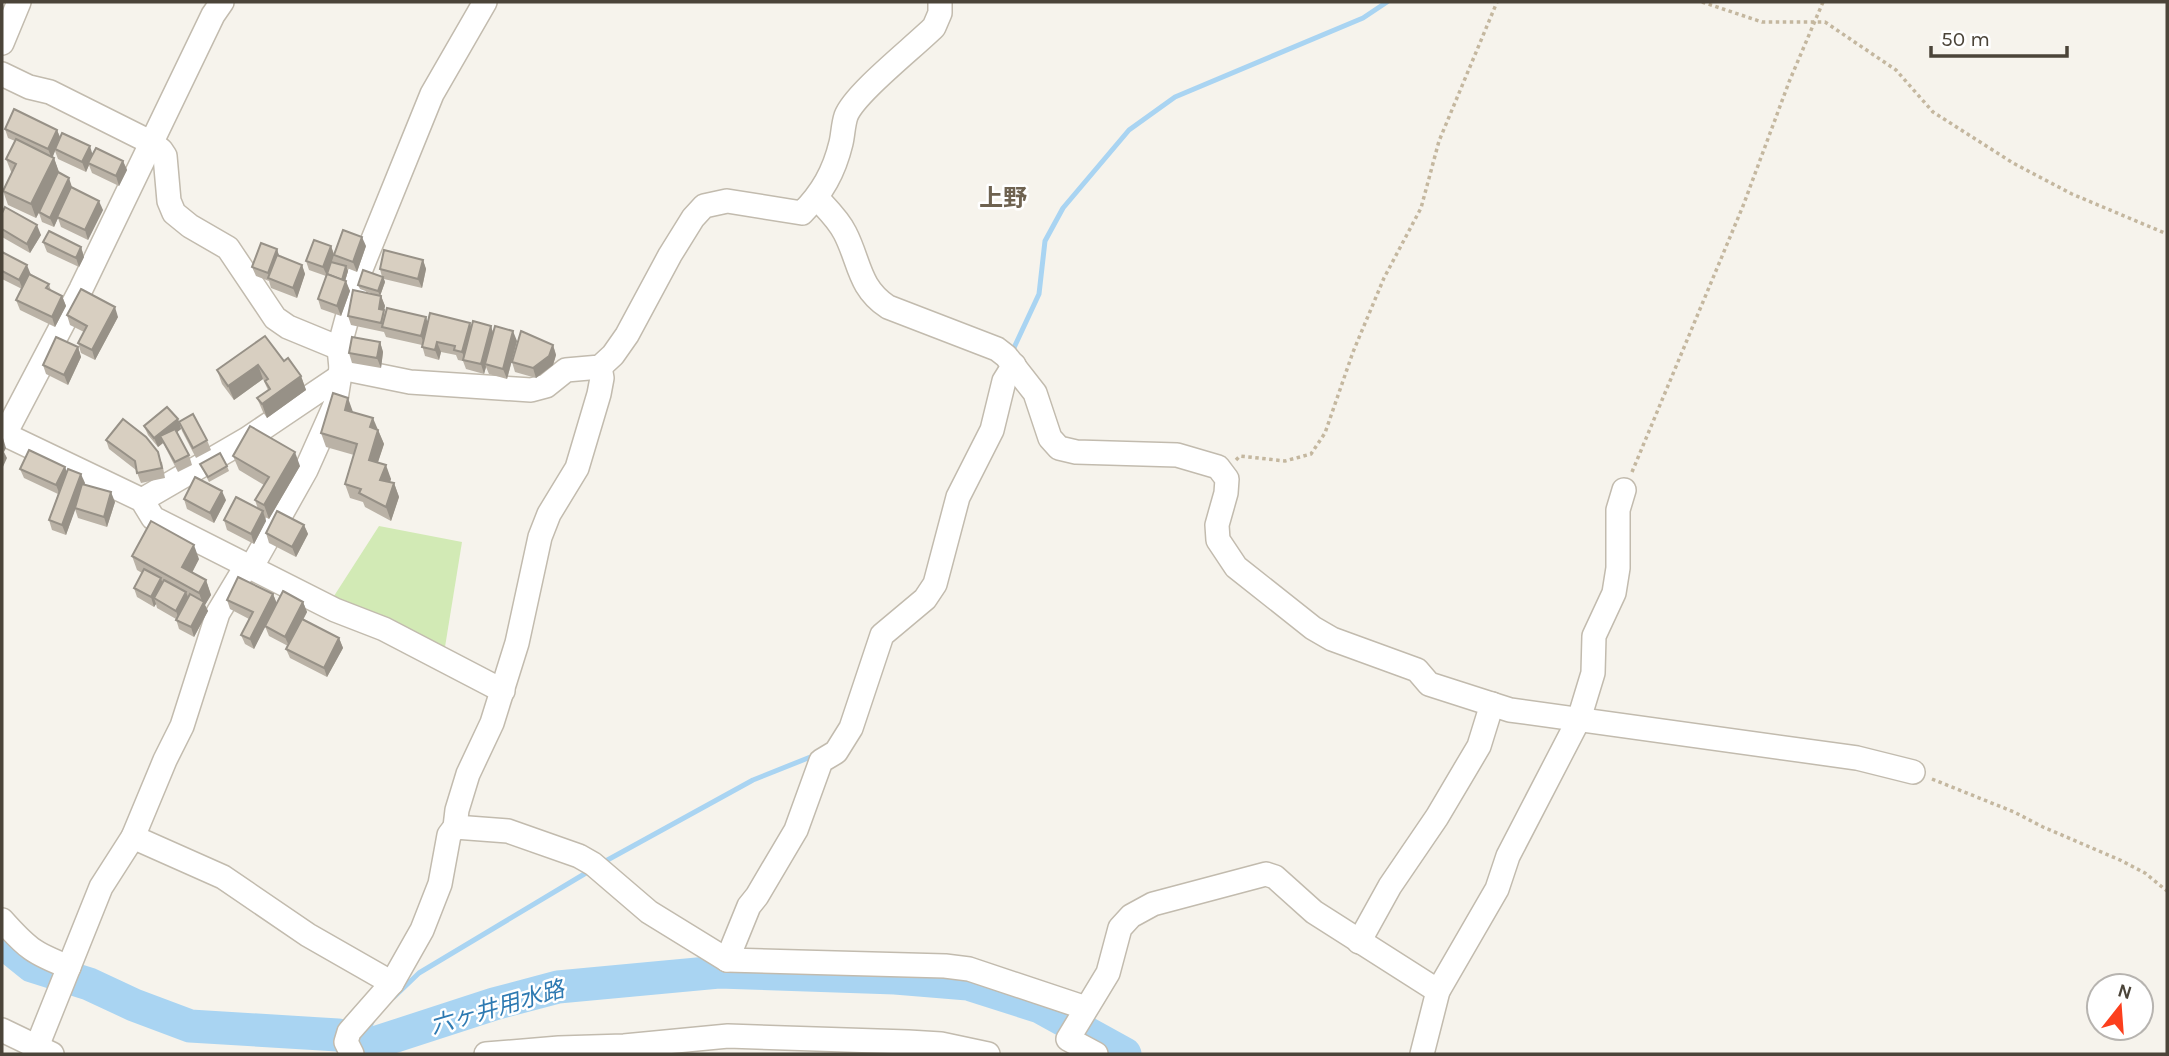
<svg xmlns="http://www.w3.org/2000/svg" width="2169" height="1056" font-family="Karla,'Noto Sans JP',sans-serif">
  <style>
    .green { fill: #d2eab5 }
    .lines { fill: none; stroke-linecap: round; stroke-linejoin: round }
    .stream { stroke: #a9d4f2; stroke-width: 5 }
    .river { stroke: #a9d4f2; stroke-width: 33 }
    .minor-casing { stroke: #c2bbae; stroke-width: 26 }
    .path { stroke: #c4b79f; stroke-width: 3.5; stroke-dasharray: 3.5 3.5; stroke-linecap: butt }
    .minor { stroke: #fff; stroke-width: 23 }
    .wall { fill: #bab2a6 }
    .shaded-wall { fill: #979187 }
    .building { fill: #d8cfc1; stroke: #979187; stroke-width: 2 }
    .labels { text-anchor: middle; stroke-width: 5; stroke-linejoin: round; paint-order: stroke }
    .water-label { font-size: 23px; font-style: italic; fill: #2e7ab2; stroke: #fff }
    .quarter-label { font-size: 24px; font-weight: bold; fill: #6e6250; stroke: #fff }
  </style>
  <rect width="100%" height="100%" fill="#f6f3ec"/>
  <!-- green -->
  <path class="green" d="M379,526L462,542L445,647L334,596Z"/>
  <g class="lines">
    <!-- stream -->
    <g class="stream">
      <path d="M1012,352L1039,294L1045,241L1063,208L1129,130L1175,97L1363,18L1387,2"/>
      <path d="M602,863L753,780L818,754"/>
      <path d="M394,997L419,973L591,870"/>
      <path d="M362,1043L373,1020"/>
      <path d="M357,1054L368,1045"/>
    </g>
    <!-- river -->
    <path class="river" d="M2,942L32,966L89,984L134,1005L190,1026L338,1035L368,1045L494,1004L558,987L719,972L895,978L968,984L1040,1007L1125,1054"/>
    <defs>
      <g id="minor">
        <path d="M2,43L19,2"/>
        <path d="M2,74L29,87L50,92L152,143L161,150L165,156L169,201L174,213L190,226L228,248L275,318L288,327L339,348"/>
        <path d="M817,198C827,209 838,219 845,233C860,262 858,287 888,307L997,349L1006,356L1035,393L1050,438L1059,448L1076,452L1177,455L1218,467L1227,479L1226,493L1217,525L1218,540L1236,567L1313,628L1332,639L1417,670L1429,684L1510,710L1857,758L1913,772"/>
        <path d="M341,368L410,382L531,390L546,386L566,370L600,367L613,355L627,335L670,255L693,218L704,206L727,201L802,213C822,193 834,172 841,143C843,135 843,125 846,116C854,94 914,47 934,27L940,13V2"/>
        <path d="M2,433L142,500L153,518L335,610L384,629L503,691"/>
        <path d="M5,434L81,289L213,15L222,2"/>
        <path d="M142,500L247,439L339,377"/>
        <path d="M251,568L306,470L335,405L341,368L339,348L359,274L432,94L485,2"/>
        <path d="M455,827L508,831L579,856L593,864L649,912L727,960L945,966L969,969L1086,1008"/>
        <path d="M133,837L223,877L308,935L392,983"/>
        <path d="M2,920C27,948 33,953 69,967"/>
        <path d="M1359,942L1390,886L1437,817L1479,746L1492,704"/>
        <path d="M727,960L749,906L757,896L796,830L821,761L836,752L851,728L882,635L925,599L935,584L958,497L992,430L1004,381L1014,365"/>
        <path d="M2,1030L52,1054"/>
        <path d="M34,1054L101,887L133,837L165,760L182,726L218,613L242,573"/>
        <path d="M352,1054L346,1042L349,1032L392,983L422,930L440,884L449,835L455,827L457,810L468,774L492,723L517,643L540,537L549,514L577,468L599,394L602,378L600,367"/>
        <path d="M486,1054L559,1048L624,1046L728,1036L908,1042L941,1044L988,1054"/>
        <path d="M1096,1054L1068,1039L1108,973L1120,928L1131,916L1153,904L1266,874L1275,877L1314,912L1438,991"/>
        <path d="M1422,1054L1438,991L1497,889L1508,856L1579,719L1593,673L1594,636L1614,593L1618,568V510L1624,490"/>
      </g>
    </defs>
    <!-- minor casing -->
    <use href="#minor" class="minor-casing"/>
    <!-- path -->
    <g class="path">
      <path d="M1702,2L1762,22H1825L1896,70L1933,112L2013,163L2072,194L2167,234"/>
      <path d="M1236,460L1240,456L1285,461L1311,454L1325,433L1353,352L1384,278L1421,208L1439,141L1497,2"/>
      <path d="M1632,472L1743,206L1789,82L1823,2"/>
      <path d="M1932,779L2014,812L2043,827L2120,860L2145,873L2167,891"/>
    </g>
    <!-- minor -->
    <use href="#minor" class="minor"/>
  </g>
  <!-- wall -->
  <g class="wall">
    <path d="M5,129L57,130L60,137L93,154L123,161L127,170L119,186L92,173L89,165L86,172L58,159L55,151L52,157L54,158L59,173L72,188L103,210L88,240L61,227L58,218L54,227L42,222L39,213L36,218L8,205L3,191L12,174L6,159L15,141L8,138Z"/>
    <path d="M2,213L41,235L30,253L2,237Z"/>
    <path d="M43,242L81,247L84,257L79,267L47,252Z"/>
    <path d="M331,246L334,254L366,246L357,272L347,268L348,271L345,281L350,291L341,316L321,309L318,299L326,276L309,270L306,261Z"/>
    <path d="M277,249L279,256L302,265L305,274L297,298L271,288L269,281L256,276L252,267Z"/>
    <path d="M2,252L31,275L49,284L51,291L62,296L66,306L55,327L20,310L16,300L22,289L2,279Z"/>
    <path d="M423,260L426,269L422,288L384,279L385,282L380,296H381L385,306L384,310L385,315L428,322L471,327L491,326L493,333L517,341L507,379L489,374L486,367L484,374L466,369L463,361L458,360L456,355L441,352L439,360L425,356L422,345L386,337L384,332L351,325L348,316L379,296L360,289L358,285L382,277L380,269Z"/>
    <path d="M67,315L118,317L95,360L81,353L78,343L84,332L70,325Z"/>
    <path d="M380,342L383,352L381,368L352,363L349,353Z"/>
    <path d="M553,345L556,355L553,365L536,378L515,372L512,362Z"/>
    <path d="M78,347L81,357L68,385L46,374L43,365Z"/>
    <path d="M284,361L301,376L306,390L267,418L263,412L257,398L268,390L263,379L234,400L222,384L217,370Z"/>
    <path d="M353,412L378,430L384,444L378,462L391,479L390,482L394,483L399,497L391,521L365,507L363,502L350,498L345,484L354,455L326,447L321,433Z"/>
    <path d="M178,419L181,429L177,432L189,455L192,465L178,472L163,443L158,447L148,435L144,426Z"/>
    <path d="M179,422L207,440L211,450L196,458L182,431Z"/>
    <path d="M106,440L162,462L165,478L141,483L136,470L109,449Z"/>
    <path d="M233,456L300,466L269,519L265,517L266,521L254,544L227,530L224,520L258,509L255,500L264,485L239,470Z"/>
    <path d="M200,464L227,466L229,471L209,482Z"/>
    <path d="M65,467L67,472L85,483L84,484L115,502L107,527L78,518L75,509L66,535L52,530L49,520L58,494L24,478L20,469Z"/>
    <path d="M184,499L226,500L214,523L187,509Z"/>
    <path d="M304,525L308,534L296,557L269,543L266,533Z"/>
    <path d="M132,556L199,559L192,573L206,580L211,595L205,605L208,611L194,637L179,629L176,619L157,608L156,604L154,607L137,597L134,588L142,573L137,570Z"/>
    <path d="M273,594L277,604L303,602L307,612L303,620L339,638L343,648L327,677L290,658L286,649L288,646L269,636L265,626L254,649L245,644L241,635L249,619L230,609L227,600Z"/>
  </g>
  <!-- shaded-wall -->
  <g class="shaded-wall">
    <path d="M57,130L61,140L55,149V151L52,159L48,149Z"/>
    <path d="M90,146L93,156L88,163L89,165L86,172L82,162Z"/>
    <path d="M54,158L59,172L36,218L31,204Z"/>
    <path d="M123,161L127,170L119,186L116,176Z"/>
    <path d="M69,178L72,187L54,227L50,218Z"/>
    <path d="M99,201L103,210L88,240L85,230Z"/>
    <path d="M37,225L41,235L30,253L27,244Z"/>
    <path d="M362,237L366,246L357,272L353,262Z"/>
    <path d="M331,246L334,255L327,276L323,267Z"/>
    <path d="M81,247L84,257L79,267L76,258Z"/>
    <path d="M277,249L280,259L270,279L268,273Z"/>
    <path d="M423,260L426,269L422,288L418,279Z"/>
    <path d="M27,265L31,275L23,290L19,280Z"/>
    <path d="M302,265L305,274L297,298L293,288Z"/>
    <path d="M346,266L348,271L344,284L342,280Z"/>
    <path d="M383,277L385,282L380,296L378,291Z"/>
    <path d="M346,281L350,291L341,316L337,306Z"/>
    <path d="M62,296L66,306L55,327L52,317Z"/>
    <path d="M381,296L385,306L382,319L379,309Z"/>
    <path d="M115,307L118,317L95,360L92,350Z"/>
    <path d="M426,317L429,327L425,346L421,336Z"/>
    <path d="M470,323L473,333L466,362L462,352Z"/>
    <path d="M491,326L494,336L485,364L486,367L484,374L481,364Z"/>
    <path d="M513,331L517,341L507,379L503,369Z"/>
    <path d="M380,342L383,352L381,368L377,358Z"/>
    <path d="M437,342L441,352L439,360L435,350Z"/>
    <path d="M553,345L556,355L553,365L536,378L533,368Z"/>
    <path d="M78,347L81,357L68,385L64,375Z"/>
    <path d="M258,365L263,379L234,400L228,386Z"/>
    <path d="M301,376L306,390L267,418L262,404Z"/>
    <path d="M348,398L353,412L345,410Z"/>
    <path d="M373,418L384,444L374,474L369,460L370,427Z"/>
    <path d="M178,419L181,429L164,443L160,436L163,443L158,447L154,438Z"/>
    <path d="M3,438L6,448L4,452L7,458L2,469Z"/>
    <path d="M295,452L300,466L269,519L264,505Z"/>
    <path d="M386,465L391,479L386,494L380,480Z"/>
    <path d="M65,467L68,476L60,495L56,485Z"/>
    <path d="M81,474L85,483L66,535L62,525Z"/>
    <path d="M394,483L399,497L391,521L386,507Z"/>
    <path d="M222,491L226,500L214,523L210,513Z"/>
    <path d="M111,492L115,502L107,527L104,517Z"/>
    <path d="M263,511L266,521L254,544L251,534Z"/>
    <path d="M304,525L308,534L296,557L292,547Z"/>
    <path d="M194,545L199,559L187,582L182,567Z"/>
    <path d="M161,578L164,588L154,598L156,604L154,607L151,597Z"/>
    <path d="M206,580L211,595L205,605L208,611L194,637L191,627L203,604L199,593Z"/>
    <path d="M186,592L190,602L179,620L176,611Z"/>
    <path d="M273,594L277,604L254,649L250,639Z"/>
    <path d="M303,602L307,612L289,646L285,637Z"/>
    <path d="M339,638L343,648L327,677L324,668Z"/>
  </g>
  <!-- building -->
  <g class="building">
    <path d="M14,109L57,130L48,149L5,129Z"/>
    <path d="M62,133L90,146L82,162L55,149Z"/>
    <path d="M16,139L54,158L31,204L3,191L16,164L6,159Z"/>
    <path d="M96,148L123,161L116,176L88,163Z"/>
    <path d="M58,172L69,178L50,218L39,212Z"/>
    <path d="M71,187L99,201L85,230L57,217Z"/>
    <path d="M5,207L37,225L27,244L2,229V213Z"/>
    <path d="M343,230L362,237L353,262L334,255Z"/>
    <path d="M49,231L81,247L76,258L43,242Z"/>
    <path d="M314,240L331,246L323,267L306,261Z"/>
    <path d="M261,243L277,249L268,273L252,267Z"/>
    <path d="M384,250L423,260L418,279L380,269Z"/>
    <path d="M2,252L27,265L19,280L2,271Z"/>
    <path d="M277,255L302,265L293,288L268,278Z"/>
    <path d="M331,262L346,266L342,280L327,274Z"/>
    <path d="M363,270L383,277L378,291L358,285Z"/>
    <path d="M29,274L49,284L46,288L62,296L52,317L16,300Z"/>
    <path d="M327,274L346,281L337,306L318,299Z"/>
    <path d="M81,289L115,307L92,350L78,343L87,326L67,315Z"/>
    <path d="M353,290L381,296L379,309L384,310L381,323L348,316Z"/>
    <path d="M387,308L426,317L421,336L382,327Z"/>
    <path d="M430,313L470,323L462,352L454,350L455,346L437,342L435,350L422,347Z"/>
    <path d="M473,321L491,326L481,364L463,360Z"/>
    <path d="M495,326L513,331L503,369L485,364Z"/>
    <path d="M521,331L553,345L549,356L533,368L512,362Z"/>
    <path d="M265,336L284,361L288,358L301,376L262,404L257,398L270,389L265,381L268,379L258,365L228,386L217,370Z"/>
    <path d="M56,337L78,347L64,375L43,365Z"/>
    <path d="M352,337L380,342L377,358L349,353Z"/>
    <path d="M333,393L348,398L345,410L373,418L370,427L378,430L369,460L386,465L380,480L394,483L386,507L359,493L361,489L345,484L357,444L321,433Z"/>
    <path d="M167,407L178,419L154,438L144,426Z"/>
    <path d="M193,414L207,440L193,448L179,422Z"/>
    <path d="M123,419L146,437L158,452L162,468L137,473L135,461L106,440Z"/>
    <path d="M250,426L295,452L264,505L255,500L269,477L233,456Z"/>
    <path d="M175,429L189,455L175,462L160,436Z"/>
    <path d="M29,450L65,467L56,485L20,469Z"/>
    <path d="M220,453L227,466L208,477L200,464Z"/>
    <path d="M68,469L81,474L62,525L49,520Z"/>
    <path d="M195,477L222,491L210,513L184,499Z"/>
    <path d="M82,484L111,492L104,517L75,508Z"/>
    <path d="M236,497L263,511L251,534L224,520Z"/>
    <path d="M277,511L304,525L292,547L266,533Z"/>
    <path d="M151,521L194,545L182,567L206,580L199,593L132,556Z"/>
    <path d="M144,569L161,578L151,597L134,588Z"/>
    <path d="M238,577L273,594L250,639L241,635L253,612L227,600Z"/>
    <path d="M164,580L186,592L176,611L154,598Z"/>
    <path d="M283,591L303,602L285,637L265,626Z"/>
    <path d="M190,594L204,602L191,627L176,620Z"/>
    <path d="M302,619L339,638L324,668L286,649Z"/>
  </g>
  <g class="labels">
    <!-- water labels -->
    <g class="water-label">
      <text transform="translate(497 1007) rotate(-16)" y="8">六ヶ井用水路</text>
    </g>
    <!-- quarter labels -->
    <g class="quarter-label">
      <text x="1003" y="206">上野</text>
    </g>
  </g>
  <!-- border -->
  <rect width="2169" height="1056" fill="none" stroke="#4b4439" stroke-width="7"/>
  <!-- north arrow -->
  <g transform="translate(2120 1007) rotate(17)"><circle r="33" fill="#ffffff" stroke="#b7b4b0" stroke-width="2"/>
  <path d="M0-5L12 26L0 18L-12 26Z" fill="#fc3f1d"/>
  <text y="-10" font-size="19" font-weight="bold" text-anchor="middle" fill="#4b4439">N</text>
  </g>
  <!-- scale -->
  <path d="M1931 46v10h136v-10" fill="none" stroke="#4b4439" stroke-width="3.5"/>
  <text x="1941" y="46" font-size="21" fill="#4b4439" stroke="#ffffff" stroke-width="5" paint-order="stroke">50 m</text>
</svg>
